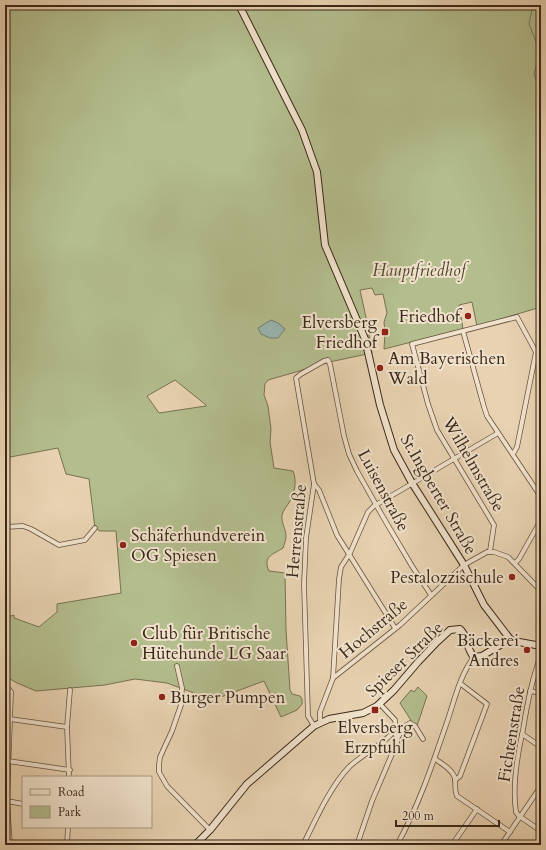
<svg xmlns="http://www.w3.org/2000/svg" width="546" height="850" font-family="Cardo,serif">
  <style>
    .green { fill: #b3bd8d; stroke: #777253; fill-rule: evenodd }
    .water { fill: #98b6b1; stroke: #737d74 }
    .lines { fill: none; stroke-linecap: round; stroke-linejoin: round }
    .stream { stroke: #737d74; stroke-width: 1 }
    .street-casing { stroke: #66523f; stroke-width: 5.5 }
    .secondary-casing { stroke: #3b2819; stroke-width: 8 }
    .street { stroke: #f0e2cc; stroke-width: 4 }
    .secondary { stroke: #f0e2cc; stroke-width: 6 }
    .poi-dot { fill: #8f2418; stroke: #f0e2cc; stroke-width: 1.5 }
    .labels { text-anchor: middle; stroke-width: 4; stroke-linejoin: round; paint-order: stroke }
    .park-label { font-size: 17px; font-style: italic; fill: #534630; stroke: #f0e2cc }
    .poi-label { font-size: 17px; fill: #3b2819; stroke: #f0e2cc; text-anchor: end }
    .street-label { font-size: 17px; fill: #3b2819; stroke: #f0e2cc }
  </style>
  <rect width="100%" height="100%" fill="#e8d2b1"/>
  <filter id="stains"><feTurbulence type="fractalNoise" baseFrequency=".005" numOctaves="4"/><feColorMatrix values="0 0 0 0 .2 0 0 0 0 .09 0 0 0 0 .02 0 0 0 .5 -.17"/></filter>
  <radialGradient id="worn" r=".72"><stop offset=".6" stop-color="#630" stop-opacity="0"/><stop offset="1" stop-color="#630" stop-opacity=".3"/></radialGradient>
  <!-- green -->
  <g class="green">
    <path d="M5,5H237L296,114L242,5H541V307L477,326L472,302L459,305L463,329L384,349L385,332L384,322L387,313L383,294L375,295L372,288L360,290L367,322L372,353L334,361L268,380L265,384L264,395L268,406L271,429L270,442L274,468L293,471C297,480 295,492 290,501C288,505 283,510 282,515C281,523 286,529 286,536C286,540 284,545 283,548C274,554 262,556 269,571L285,573L286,630L290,690L292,694L300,696L302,699V704L297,710L281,717L264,681L213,700L167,683L135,679L105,685L36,691L17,683L5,676V618L14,615V618L39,627L57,612V604L121,593L116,531H100L95,528L89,479L66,474L58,448L5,458ZM175,380L206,405V406L159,413L147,396Z"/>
    <path d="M418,687L427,696L417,726L412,722L400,703L411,690L414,692Z"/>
  </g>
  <!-- water -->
  <path class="water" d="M271,320L278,323L285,329L278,338H270L261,334L258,328Z"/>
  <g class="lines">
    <!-- stream -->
    <path class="stream" d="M532,5V9L529,24L540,52L534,74L541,93"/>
    <defs>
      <g id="street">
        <path d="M463,331L484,407L487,416L541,497"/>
        <path d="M314,484L319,490L337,535L395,628"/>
        <path d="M5,527L23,526L31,529L59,545L85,540L95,528"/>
        <path d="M490,551L494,525L437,430L428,404L412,344L517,317L536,352L517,447L513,454"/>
        <path d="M515,563L519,559L541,520"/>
        <path d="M541,655C532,679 527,704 523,730C517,756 512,785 516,812L519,816L541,831"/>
        <path d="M177,666L182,688L181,705L172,731L160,757L159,765V772L167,786L210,830"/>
        <path d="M333,678L400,625L464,565L487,552H494L508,557L541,591"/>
        <path d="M5,685L11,692L7,801L10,845"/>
        <path d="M530,691L541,693"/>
        <path d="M10,719L67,727"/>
        <path d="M320,722V712L333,678L339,579L341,567L350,553L368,512L374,506L498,433"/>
        <path d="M314,726L308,716L304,584L306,538L314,484L296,378L301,374L324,361L328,360L330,364L344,436L349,454L357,471L383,517L412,566L431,595"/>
        <path d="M522,734L541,747"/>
        <path d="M398,737L404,727L410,723L415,726L423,739"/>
        <path d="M435,759C441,763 455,771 455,780C456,786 454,789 457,796L510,832"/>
        <path d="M8,761L70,770"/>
        <path d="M69,777L67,727L70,690"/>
        <path d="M455,780L460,776L487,704L461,684"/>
        <path d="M7,801L23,804"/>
        <path d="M67,845L68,827"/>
        <path d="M303,845C315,821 330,787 349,767C361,755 388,742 396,728L395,720L380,704"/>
        <path d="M357,845L372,801L398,740L394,731"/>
        <path d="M397,845C418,807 432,766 446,725C454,703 459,676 474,657"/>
        <path d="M452,845L477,809"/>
        <path d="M501,845L541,786"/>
      </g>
      <g id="secondary">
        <path d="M239,5L302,130L317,172L325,245L365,339L380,405L394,450L412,483L464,565L484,605L510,639L514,641L541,646"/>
        <path d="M195,845L210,830L247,784L314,726L329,719L363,713L377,706L394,690L418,662L437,642L450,630L460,629C468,636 466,649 474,657L482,656L510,639"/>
      </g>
    </defs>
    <!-- street casing -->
    <use href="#street" class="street-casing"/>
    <!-- secondary casing -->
    <use href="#secondary" class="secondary-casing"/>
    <!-- street -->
    <use href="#street" class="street"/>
    <!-- secondary -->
    <use href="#secondary" class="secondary"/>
  </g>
  <!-- markers -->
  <g class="poi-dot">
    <circle cx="468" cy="316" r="4"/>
    <rect x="381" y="328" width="8" height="8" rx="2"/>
    <circle cx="380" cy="368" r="4"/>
    <circle cx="123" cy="545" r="4"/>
    <circle cx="512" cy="577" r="4"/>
    <circle cx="134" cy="643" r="4"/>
    <circle cx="527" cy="650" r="4"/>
    <circle cx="162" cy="697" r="4"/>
    <rect x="371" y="706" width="8" height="8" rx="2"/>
  </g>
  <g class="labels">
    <!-- park labels -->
    <g class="park-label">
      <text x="419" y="276">Hauptfriedhof</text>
    </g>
    <!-- poi labels -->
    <g class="poi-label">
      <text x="460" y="322">Friedhof</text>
      <text x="377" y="328">Elversberg<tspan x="377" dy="20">Friedhof</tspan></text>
      <text x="388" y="364" text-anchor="start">Am Bayerischen<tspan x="388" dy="20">Wald</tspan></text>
      <text x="131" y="541" text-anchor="start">Schäferhundverein<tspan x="131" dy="20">OG Spiesen</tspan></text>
      <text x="504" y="583">Pestalozzischule</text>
      <text x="142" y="639" text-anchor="start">Club für Britische<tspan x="142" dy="20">Hütehunde LG Saar</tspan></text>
      <text x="519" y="646">Bäckerei<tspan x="519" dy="20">Andres</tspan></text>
      <text x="170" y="703" text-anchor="start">Burger Pumpen</text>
      <text x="375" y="733" text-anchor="middle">Elversberg<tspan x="375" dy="20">Erzpfuhl</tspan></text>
    </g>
    <!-- street labels -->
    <g class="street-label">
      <text transform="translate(474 464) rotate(60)" y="6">Wilhelmstraße</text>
      <text transform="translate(384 490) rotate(62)" y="6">Luisenstraße</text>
      <text transform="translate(439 494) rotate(60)" y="6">St.Ingberter Straße</text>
      <text transform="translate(296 531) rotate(-85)" y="6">Herrenstraße</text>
      <text transform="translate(373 628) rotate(-40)" y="6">Hochstraße</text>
      <text transform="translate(404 659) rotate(-44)" y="6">Spieser Straße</text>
      <text transform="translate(511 734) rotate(-81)" y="6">Fichtenstraße</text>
    </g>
  </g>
  <!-- margin -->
  <rect width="546" height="850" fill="none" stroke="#e8d2b1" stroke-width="20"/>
  <rect x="6" y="6" width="534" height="838" fill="none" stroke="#3b2819" stroke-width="2"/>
  <rect x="10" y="10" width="526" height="830" fill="none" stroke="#3b2819"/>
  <!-- legend -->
  <rect x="22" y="776" width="130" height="52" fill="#f0e2cc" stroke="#a89884"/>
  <rect x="30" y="789" width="20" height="6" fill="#f0e2cc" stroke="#a89884"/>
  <text x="58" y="796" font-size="12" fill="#3b2819">Road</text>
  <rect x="30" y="806" width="20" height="12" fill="#b3bd8d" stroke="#a89884"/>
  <text x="58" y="816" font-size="12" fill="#3b2819">Park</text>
  <!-- scale -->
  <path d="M396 820v6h103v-6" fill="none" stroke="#3b2819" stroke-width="2"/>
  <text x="402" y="820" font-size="12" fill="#3b2819" stroke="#f0e2cc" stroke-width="3" paint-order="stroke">200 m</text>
  <rect width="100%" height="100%" filter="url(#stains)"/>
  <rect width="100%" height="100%" fill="url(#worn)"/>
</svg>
